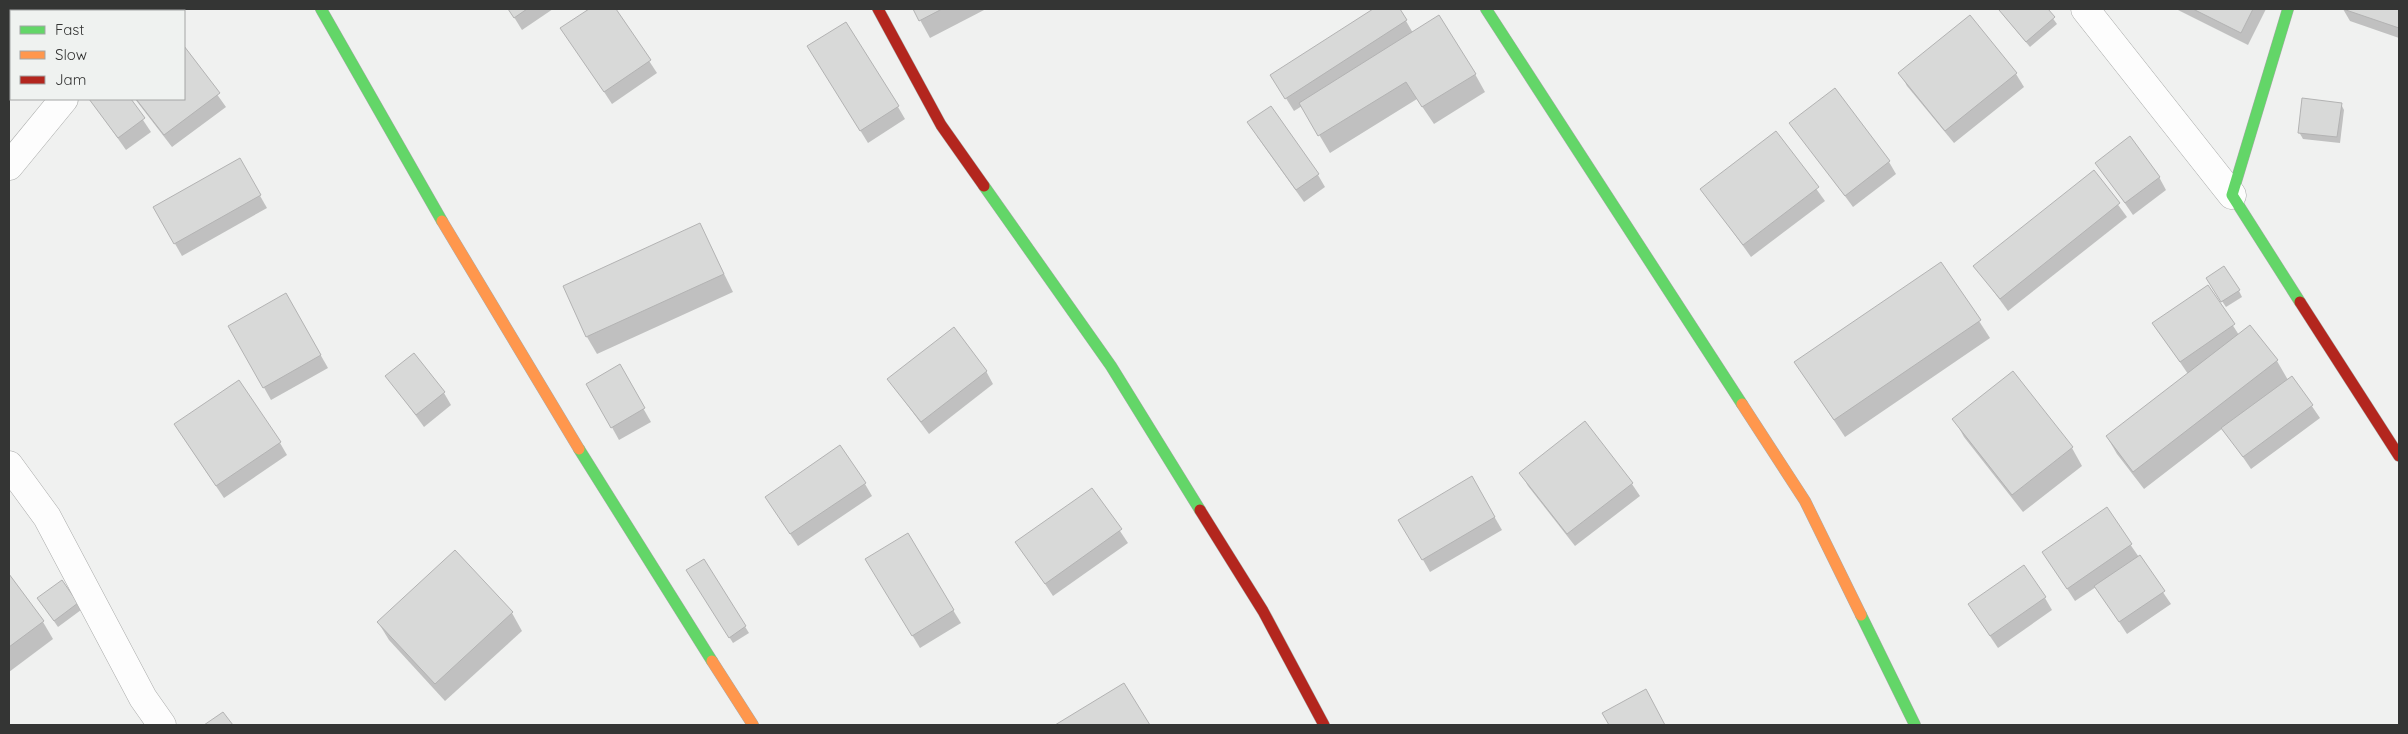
<svg xmlns="http://www.w3.org/2000/svg" width="2408" height="734" font-family="Quicksand,sans-serif">
  <style>
    .shadow { fill: #0003 }
    .building { fill: #d8d9d8; stroke: #b3b3b3 }
    .lines { fill: none; stroke-linecap: round; stroke-linejoin: round }
    .street-casing { stroke: #aaabaa; stroke-width: 29 }
    .fast-casing { stroke: #aaabaa; stroke-width: 12 }
    .slow-casing { stroke: #aaabaa; stroke-width: 12 }
    .jam-casing { stroke: #aaabaa; stroke-width: 12 }
    .street { stroke: #fdfdfd; stroke-width: 28 }
    .fast { stroke: #63d668; stroke-width: 11 }
    .slow { stroke: #ff974d; stroke-width: 11 }
    .jam { stroke: #b3261e; stroke-width: 11 }
  </style>
  <rect width="100%" height="100%" fill="#f0f1f0"/>
  <!-- shadow -->
  <g class="shadow">
    <path d="M55,9H69L67,11H58Z"/>
    <path d="M509,9H553L522,30Z"/>
    <path d="M591,9H615L657,73L612,104L562,28Z"/>
    <path d="M914,9H986L930,38Z"/>
    <path d="M1376,9H1399L1413,33L1475,74L1485,92L1434,124L1417,99L1330,153L1302,106L1294,111L1272,76Z"/>
    <path d="M2002,9H2046L2057,24L2030,47L2004,16L2000,10Z"/>
    <path d="M2176,9H2266L2248,45Z"/>
    <path d="M2343,9H2399V38L2350,21Z"/>
    <path d="M1970,17L2016,74L2024,87L1954,143L1907,86L1900,73Z"/>
    <path d="M184,48L226,107L172,147L135,99H184Z"/>
    <path d="M816,59L898,107L905,119L868,143Z"/>
    <path d="M90,99H129L151,132L126,150Z"/>
    <path d="M2341,104L2344,110L2340,143L2303,139L2299,132Z"/>
    <path d="M1791,123L1889,162L1896,174L1853,207Z"/>
    <path d="M1776,133L1825,201L1751,257L1702,189Z"/>
    <path d="M1256,135L1318,175L1325,187L1304,202Z"/>
    <path d="M239,159L267,208L182,256L154,207Z"/>
    <path d="M2097,163L2159,177L2166,190L2133,215Z"/>
    <path d="M2094,172L2127,217L2008,311L1975,266Z"/>
    <path d="M700,225L733,292L597,354L587,337Z"/>
    <path d="M2211,285L2239,291L2242,297L2226,307Z"/>
    <path d="M2208,287L2239,335L2250,326L2277,361L2288,380L2292,377L2320,418L2251,469L2223,428L2144,489L2117,454L2107,437L2188,374L2154,324Z"/>
    <path d="M286,294L328,368L271,400L230,327Z"/>
    <path d="M1979,321L1990,338L1845,437L1795,362Z"/>
    <path d="M619,366L651,422L619,440L588,384Z"/>
    <path d="M986,371L993,384L929,434L888,379Z"/>
    <path d="M2012,373L2072,448L2082,466L2023,512L1964,437L1954,419Z"/>
    <path d="M387,376L444,393L451,405L424,427Z"/>
    <path d="M1585,423L1632,484L1640,496L1575,546L1528,486L1521,473Z"/>
    <path d="M183,437L280,443L287,455L224,498Z"/>
    <path d="M1472,478L1502,530L1430,572L1400,520Z"/>
    <path d="M865,484L872,496L798,546L766,497Z"/>
    <path d="M1092,489L1128,543L1053,596L1017,542Z"/>
    <path d="M2106,509L2171,604L2127,634L2096,587L2075,601L2043,552Z"/>
    <path d="M704,561L749,633L733,643L688,571Z"/>
    <path d="M874,572L953,610L961,623L920,648Z"/>
    <path d="M9,576L43,622L53,639L9,672Z"/>
    <path d="M62,582L81,610L58,627L43,605Z"/>
    <path d="M2045,598L2052,610L1998,648L1977,617Z"/>
    <path d="M512,613L522,631L445,701L389,640L378,622Z"/>
    <path d="M1124,685L1149,725H1057Z"/>
    <path d="M1653,704L1664,725H1610L1604,713Z"/>
  </g>
  <!-- building -->
  <g class="building">
    <path d="M508,9H527L514,18Z"/>
    <path d="M589,9H616L651,60L604,92L560,28Z"/>
    <path d="M913,9H942L919,21Z"/>
    <path d="M1373,9H1400L1407,20L1285,99L1270,75Z"/>
    <path d="M2000,9H2048L2055,17L2026,42L1999,10Z"/>
    <path d="M2193,9H2253L2241,33Z"/>
    <path d="M2343,9H2399V28Z"/>
    <path d="M1439,15L1476,74L1422,107L1406,82L1318,136L1299,103Z"/>
    <path d="M1970,15L2017,73L1945,131L1898,73Z"/>
    <path d="M846,22L899,106L860,131L807,46Z"/>
    <path d="M184,46L220,93L164,135L136,99H184Z"/>
    <path d="M1835,88L1890,161L1845,196L1789,123Z"/>
    <path d="M2302,98L2342,103L2337,137L2298,133Z"/>
    <path d="M89,99H131L145,118L118,138Z"/>
    <path d="M1271,106L1319,174L1296,190L1247,122Z"/>
    <path d="M1776,131L1819,187L1743,245L1700,189Z"/>
    <path d="M2130,136L2160,177L2125,203L2095,163Z"/>
    <path d="M240,158L261,195L174,244L153,207Z"/>
    <path d="M2094,170L2120,203L2000,299L1973,266Z"/>
    <path d="M700,223L724,274L586,337L563,286Z"/>
    <path d="M1941,262L1981,320L1834,420L1794,362Z"/>
    <path d="M2224,266L2240,290L2221,302L2206,278Z"/>
    <path d="M2208,285L2235,324L2180,362L2152,323Z"/>
    <path d="M286,293L321,355L263,388L228,326Z"/>
    <path d="M2250,325L2278,360L2133,472L2106,436Z"/>
    <path d="M954,327L987,371L921,422L887,379Z"/>
    <path d="M414,353L445,392L416,415L385,376Z"/>
    <path d="M620,364L645,408L611,428L586,384Z"/>
    <path d="M2013,371L2073,447L2012,495L1952,419Z"/>
    <path d="M2292,376L2313,405L2243,457L2221,428Z"/>
    <path d="M239,380L281,442L216,486L174,424Z"/>
    <path d="M1585,421L1633,483L1567,534L1519,473Z"/>
    <path d="M840,445L866,483L790,534L765,497Z"/>
    <path d="M1472,476L1495,517L1422,560L1398,520Z"/>
    <path d="M1092,488L1122,529L1045,584L1015,542Z"/>
    <path d="M2107,507L2132,544L2067,589L2042,552Z"/>
    <path d="M908,533L954,610L912,636L865,559Z"/>
    <path d="M455,550L513,612L435,684L377,622Z"/>
    <path d="M2140,555L2165,591L2119,622L2094,586Z"/>
    <path d="M704,559L746,626L729,638L686,570Z"/>
    <path d="M2024,565L2046,597L1990,636L1968,604Z"/>
    <path d="M9,574L44,621L9,647Z"/>
    <path d="M62,580L78,603L54,621L37,598Z"/>
    <path d="M1124,683L1150,725H1055Z"/>
    <path d="M1646,689L1665,725H1609L1602,713Z"/>
    <path d="M223,712L233,725H204Z"/>
  </g>
  <g class="lines">
    <defs>
      <g id="street">
        <path d="M2085,9L2232,195"/>
        <path d="M136,11L139,9"/>
        <path d="M9,166L64,99"/>
        <path d="M9,465L47,517L143,698L162,725"/>
      </g>
      <g id="fast">
        <path d="M321,9L442,221"/>
        <path d="M1486,9L1742,404"/>
        <path d="M2288,9L2232,195L2300,302"/>
        <path d="M984,186L1111,366L1200,510"/>
        <path d="M579,449L712,661"/>
        <path d="M1861,615L1915,725"/>
      </g>
      <g id="slow">
        <path d="M442,221L579,449"/>
        <path d="M1742,404L1805,501L1861,615"/>
        <path d="M712,661L753,725"/>
      </g>
      <g id="jam">
        <path d="M878,9L941,125L984,186"/>
        <path d="M2300,302L2399,456"/>
        <path d="M1200,510L1263,611L1324,725"/>
      </g>
    </defs>
    <!-- street casing -->
    <use href="#street" class="street-casing"/>
    <!-- fast casing -->
    <use href="#fast" class="fast-casing"/>
    <!-- slow casing -->
    <use href="#slow" class="slow-casing"/>
    <!-- jam casing -->
    <use href="#jam" class="jam-casing"/>
    <!-- street -->
    <use href="#street" class="street"/>
    <!-- fast -->
    <use href="#fast" class="fast"/>
    <!-- slow -->
    <use href="#slow" class="slow"/>
    <!-- jam -->
    <use href="#jam" class="jam"/>
  </g>
  <!-- border -->
  <rect width="2408" height="734" fill="none" stroke="#343534" stroke-width="20"/>
  <!-- legend -->
  <rect x="10" y="10" width="175" height="90" fill="#eff2f0" stroke="#a4a6a5"/>
  <rect x="20" y="26" width="25" height="8" fill="#63d668" stroke="#a4a6a5"/>
  <text x="55" y="35" font-size="15" fill="#343534">Fast</text>
  <rect x="20" y="51" width="25" height="8" fill="#ff974d" stroke="#a4a6a5"/>
  <text x="55" y="60" font-size="15" fill="#343534">Slow</text>
  <rect x="20" y="76" width="25" height="8" fill="#b3261e" stroke="#a4a6a5"/>
  <text x="55" y="85" font-size="15" fill="#343534">Jam</text>
</svg>
